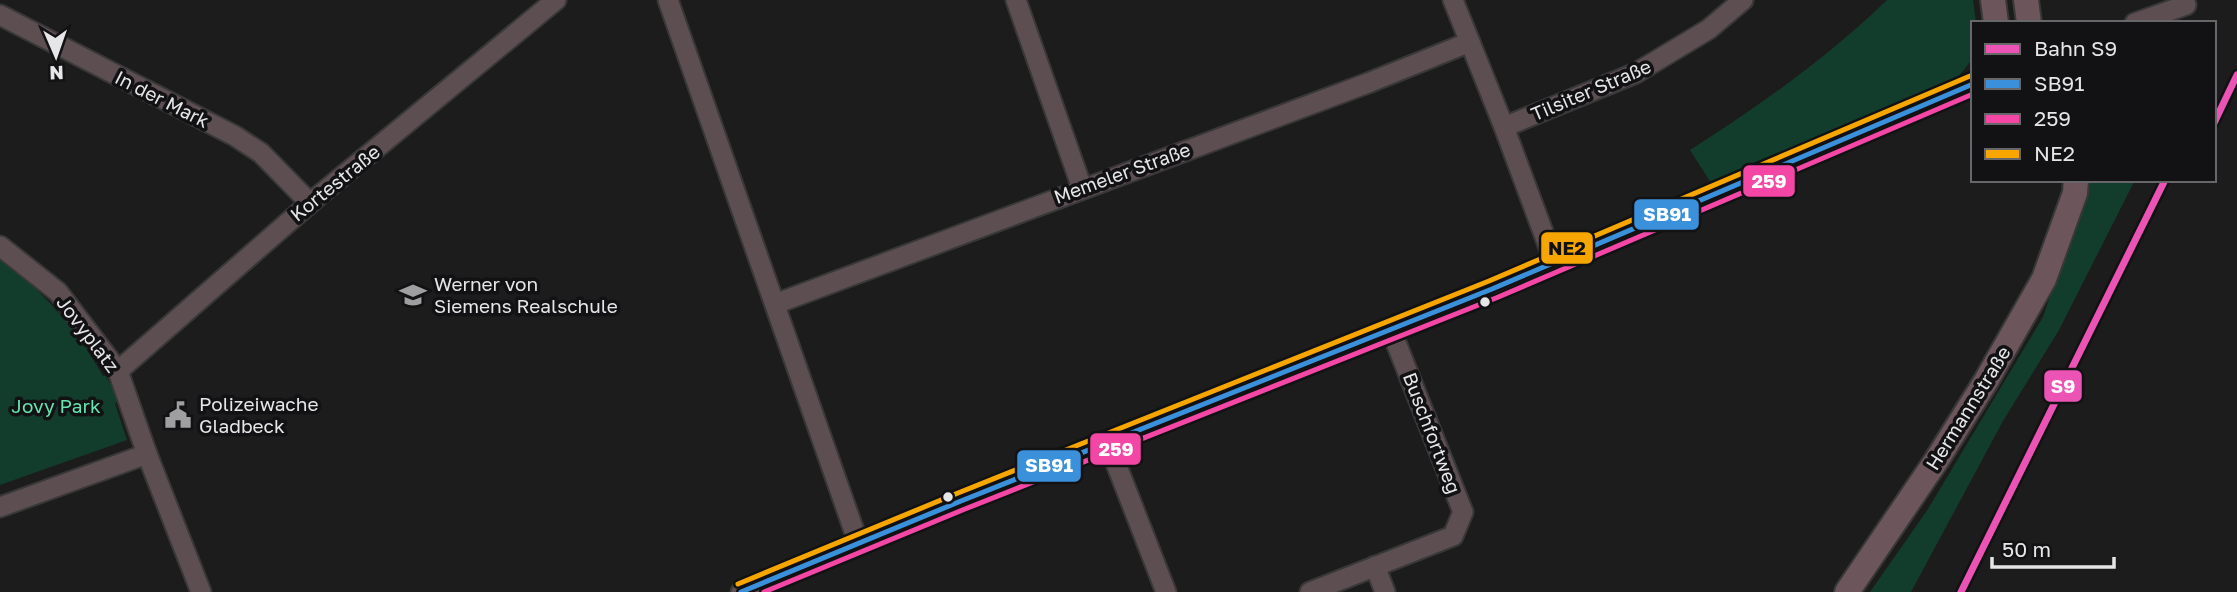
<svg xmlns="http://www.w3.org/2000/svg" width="2237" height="592" font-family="'Golos Text',sans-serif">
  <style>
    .green { fill: #123d2c }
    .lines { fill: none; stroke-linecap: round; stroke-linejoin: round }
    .minor-casing { stroke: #383839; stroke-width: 23 }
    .major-casing { stroke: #383839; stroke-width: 28 }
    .minor { stroke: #5d4e52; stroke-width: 19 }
    .major { stroke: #6c565c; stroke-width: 24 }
    .bus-1-casing { stroke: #121214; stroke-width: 10 }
    .bus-2-casing { stroke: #121214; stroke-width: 10 }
    .bus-3-casing { stroke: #121214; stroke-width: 10 }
    .bus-1 { stroke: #3a90db; stroke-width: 5 }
    .bus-2 { stroke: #f346a5; stroke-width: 5 }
    .bus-3 { stroke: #f7a600; stroke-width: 5 }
    .rail-1-casing { stroke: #121214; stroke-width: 12 }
    .rail-1 { stroke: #eb53b4; stroke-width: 7 }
    .bus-dot { fill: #e6e6e8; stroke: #121214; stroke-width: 2.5 }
    .labels { text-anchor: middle; stroke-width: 7; stroke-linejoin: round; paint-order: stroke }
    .street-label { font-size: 19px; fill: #e6e6e8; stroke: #121214 }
    .poi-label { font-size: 19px; fill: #e6e6e8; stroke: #121214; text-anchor: start }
    .park-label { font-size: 19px; fill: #64e5af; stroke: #121214 }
    .line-badge { stroke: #121214; stroke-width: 2.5 }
    .badge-label { font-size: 19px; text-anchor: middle; font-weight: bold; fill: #fff }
    .pale-badge-label { font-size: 19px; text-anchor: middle; font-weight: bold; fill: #111 }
  </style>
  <rect width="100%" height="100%" fill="#1c1c1c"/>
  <!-- green -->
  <g class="green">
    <path d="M1887,0H1973L1976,23H1973V58L1959,76L1713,186L1690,150C1759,106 1827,58 1887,0Z"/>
    <path d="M2090,180H2135L2059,330L2003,421L1911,592H1870L1928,509L2043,317Z"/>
    <path d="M0,257C42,291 77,329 103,376H106L118,399L115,404L127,440L0,485Z"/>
  </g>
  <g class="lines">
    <defs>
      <g id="minor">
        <path d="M668,0L858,542"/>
        <path d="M1016,0L1082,188"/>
        <path d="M1453,0L1504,127L1555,264"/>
        <path d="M0,15L235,136L261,153L310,203"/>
        <path d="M2135,23L2186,5"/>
        <path d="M1504,127L1636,73L1709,29L1743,0"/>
        <path d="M0,246L58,292L118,371L147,454L201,592"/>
        <path d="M775,304L1368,83L1470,42"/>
        <path d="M118,371L316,198L556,0"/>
        <path d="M1108,443L1166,592"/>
        <path d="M0,507L147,454"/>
        <path d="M1375,566L1385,592"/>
        <path d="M741,592C936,509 1134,433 1331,355C1547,269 1760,177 1973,84"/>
        <path d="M1310,592L1453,536L1463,512L1391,330"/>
      </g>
      <g id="major">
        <path d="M1993,0L1996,23"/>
        <path d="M2026,0L2029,23"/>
        <path d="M1847,592L1936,461L1986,381L2044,279L2075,193L2076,180"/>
      </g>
    </defs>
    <!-- minor casing -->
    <use href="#minor" class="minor-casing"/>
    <!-- major casing -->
    <use href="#major" class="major-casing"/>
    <!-- minor -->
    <use href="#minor" class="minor"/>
    <!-- major -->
    <use href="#major" class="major"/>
    <defs>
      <path id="bus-1" d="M741,592L961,501L1492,289L1973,84"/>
      <path id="bus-2" d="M764,592L965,509L1496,298L1973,94"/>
      <path id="bus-3" d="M738,584L958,493L1489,281L1970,76"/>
    </defs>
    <!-- bus-1 casing -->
    <use href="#bus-1" class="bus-1-casing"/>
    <!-- bus-2 casing -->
    <use href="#bus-2" class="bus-2-casing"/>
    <!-- bus-3 casing -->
    <use href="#bus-3" class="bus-3-casing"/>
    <!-- bus-1 -->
    <use href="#bus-1" class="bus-1"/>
    <!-- bus-2 -->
    <use href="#bus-2" class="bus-2"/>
    <!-- bus-3 -->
    <use href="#bus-3" class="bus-3"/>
    <defs>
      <g id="rail-1">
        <path d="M2214,123L2237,75"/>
        <path d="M1961,592L2165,180"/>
      </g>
    </defs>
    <!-- rail-1 casing -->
    <use href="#rail-1" class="rail-1-casing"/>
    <!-- rail-1 -->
    <use href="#rail-1" class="rail-1"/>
  </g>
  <!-- icons -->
  <defs>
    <symbol id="school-bare" viewBox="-9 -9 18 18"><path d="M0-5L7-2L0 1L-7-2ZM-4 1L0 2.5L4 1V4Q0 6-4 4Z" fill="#9f9fa1" stroke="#121214" stroke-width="2.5" paint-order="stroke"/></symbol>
    <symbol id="civic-bare" viewBox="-9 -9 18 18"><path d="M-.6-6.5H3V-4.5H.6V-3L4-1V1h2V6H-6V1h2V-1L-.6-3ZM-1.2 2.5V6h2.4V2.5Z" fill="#9f9fa1" stroke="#121214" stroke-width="2.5" paint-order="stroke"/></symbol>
  </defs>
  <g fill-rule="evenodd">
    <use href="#school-bare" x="394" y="276" width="38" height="38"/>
    <use href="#civic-bare" x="159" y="396" width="38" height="38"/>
  </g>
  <!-- markers -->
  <g class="bus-dot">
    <circle cx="1485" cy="302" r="6"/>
    <circle cx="948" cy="497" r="6"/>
  </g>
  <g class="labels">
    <!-- street labels -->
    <g class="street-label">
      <text transform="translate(1591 90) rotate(-23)" y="7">Tilsiter Straße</text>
      <text transform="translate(162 99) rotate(27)" y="7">In der Mark</text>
      <text transform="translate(1122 173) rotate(-20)" y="7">Memeler Straße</text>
      <text transform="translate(335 183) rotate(-39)" y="7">Kortestraße</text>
      <text transform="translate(88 334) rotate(53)" y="7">Jovyplatz</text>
      <text transform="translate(1968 408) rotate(-58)" y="7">Hermannstraße</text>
      <text transform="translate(1432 433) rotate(69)" y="7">Buschfortweg</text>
    </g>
    <!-- poi labels -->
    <g class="poi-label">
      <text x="434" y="291">Werner von<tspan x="434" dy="22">Siemens Realschule</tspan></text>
      <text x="199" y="411">Polizeiwache<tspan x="199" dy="22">Gladbeck</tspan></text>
    </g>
    <!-- park labels -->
    <g class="park-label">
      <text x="56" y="413">Jovy Park</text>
    </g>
  </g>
  <g class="line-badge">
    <rect x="1742" y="164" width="54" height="34" rx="7" fill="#f346a5"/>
    <rect x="1633" y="198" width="67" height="33" rx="7" fill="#3a90db"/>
    <rect x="1540" y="231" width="54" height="34" rx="7" fill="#f7a600"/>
    <rect x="2043" y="369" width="40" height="34" rx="7" fill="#eb53b4"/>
    <rect x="1089" y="432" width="53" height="34" rx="7" fill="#f346a5"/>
    <rect x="1016" y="449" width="66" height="34" rx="7" fill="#3a90db"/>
  </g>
  <g class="badge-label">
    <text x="1769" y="188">259</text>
    <text x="1667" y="221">SB91</text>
    <text x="2063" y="393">S9</text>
    <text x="1116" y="456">259</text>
    <text x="1049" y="472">SB91</text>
  </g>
  <g class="pale-badge-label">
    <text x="1567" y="255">NE2</text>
  </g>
  <!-- legend -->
  <rect x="1971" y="21" width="245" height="161" fill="#121214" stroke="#676769" stroke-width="2"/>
  <rect x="1985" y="44" width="35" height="10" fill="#eb53b4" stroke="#676769" stroke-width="2"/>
  <text x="2034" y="56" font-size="21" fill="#e6e6e8">Bahn S9</text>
  <rect x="1985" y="79" width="35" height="10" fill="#3a90db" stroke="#676769" stroke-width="2"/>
  <text x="2034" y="91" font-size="21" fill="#e6e6e8">SB91</text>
  <rect x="1985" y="114" width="35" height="10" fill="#f346a5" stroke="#676769" stroke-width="2"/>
  <text x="2034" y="126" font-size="21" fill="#e6e6e8">259</text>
  <rect x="1985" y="149" width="35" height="10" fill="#f7a600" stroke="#676769" stroke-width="2"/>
  <text x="2034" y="161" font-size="21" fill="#e6e6e8">NE2</text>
  <!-- north arrow -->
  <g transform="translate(56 56) rotate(178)" stroke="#121214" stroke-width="5" paint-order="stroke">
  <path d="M0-5L12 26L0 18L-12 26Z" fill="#e6e6e8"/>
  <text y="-10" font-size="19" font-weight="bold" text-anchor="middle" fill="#e6e6e8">N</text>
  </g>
  <!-- scale -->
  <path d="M1992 557v10h122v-10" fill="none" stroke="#e6e6e8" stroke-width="3.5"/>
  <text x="2002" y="557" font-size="21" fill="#e6e6e8" stroke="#121214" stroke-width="5" paint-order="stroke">50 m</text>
</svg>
